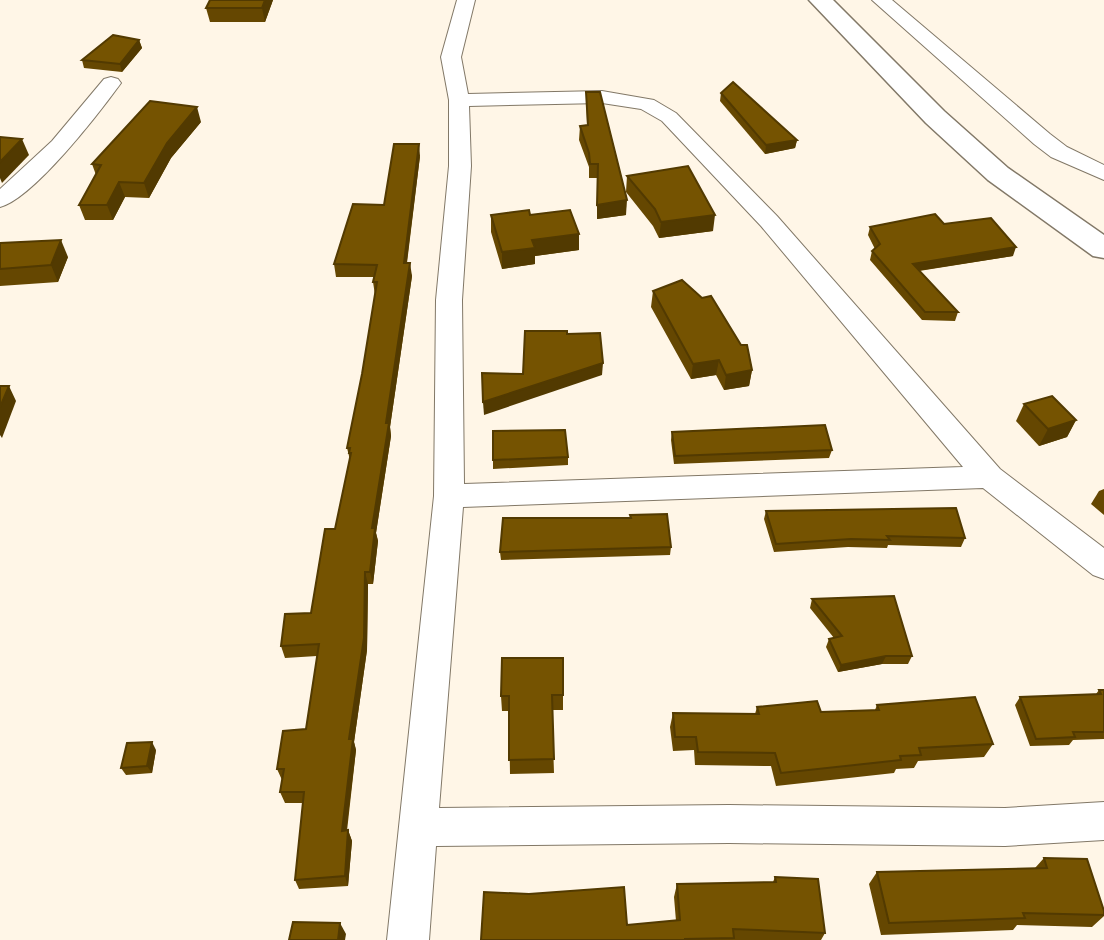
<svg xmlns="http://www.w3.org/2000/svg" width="1104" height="940" font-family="'Work Sans',sans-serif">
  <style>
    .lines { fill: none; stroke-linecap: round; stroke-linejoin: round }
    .minor-casing { stroke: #827867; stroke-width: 2 }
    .secondary-casing { stroke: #827867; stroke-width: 3 }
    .minor { fill: #fff; fill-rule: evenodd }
    .secondary { fill: #fff; fill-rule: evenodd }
    .wall { fill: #654701 }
    .shaded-wall { fill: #523a01 }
    .building { fill: #755301; stroke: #523a01; stroke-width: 2 }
  </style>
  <rect width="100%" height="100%" fill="#fff6e7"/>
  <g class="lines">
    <defs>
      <g id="minor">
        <path d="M457,0H475L461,57L468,94L602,91L654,100L676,113L777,216L1000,469L1104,548V579L1093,575L983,488L463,507L439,808L729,805L1005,808L1104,802V840L1005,846L729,843L436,846L429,940H387L434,496L436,300L449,166V100L441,57ZM602,103L641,109L662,121L761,226L963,467L464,484L462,300L471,166L469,106Z"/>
        <path d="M872,0H892L1050,134L1067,147L1104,165V180L1051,157L1034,144Z"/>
        <path d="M111,77L118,79L121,83C100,112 33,199 0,207V189L52,141L104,79Z"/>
      </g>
      <path id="secondary" d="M809,0H833L944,111L1008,168L1104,235V258L1093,256L988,180L926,123Z"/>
    </defs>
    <!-- minor casing -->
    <use href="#minor" class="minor-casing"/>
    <!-- secondary casing -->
    <use href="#secondary" class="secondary-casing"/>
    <!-- minor -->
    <use href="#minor" class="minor"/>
    <!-- secondary -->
    <use href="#secondary" class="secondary"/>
  </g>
  <!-- wall -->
  <g class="wall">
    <path d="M210,0H273L265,22H210L206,8Z"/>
    <path d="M139,40L142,48L122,72L84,68L82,60Z"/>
    <path d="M586,92L626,215L597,219V178H589V167L579,140L580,126L587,125Z"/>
    <path d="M721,93L797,140L795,148L765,154L720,101Z"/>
    <path d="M201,122L171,158L149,198L125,197L113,220H85L79,205L96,175L92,164Z"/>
    <path d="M420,156L407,263L412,276L390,427L391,436L376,533L378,541L373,584H368L367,650L354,742L356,750L347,831L348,830L352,841L348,886L299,889L295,880L303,803H285L280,792L282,780L277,769L306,729L317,656L285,658L281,646L311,613L335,529L350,460L347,448L362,374L375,295L373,282L374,277H336L334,264L384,205Z"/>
    <path d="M627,176L713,231L659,238L653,226L626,192Z"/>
    <path d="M491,215H530L579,250L535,256V264L502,269L491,232Z"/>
    <path d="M944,224L1013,256L919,271L958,312L955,321L922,320L870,260L872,251L875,249L868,235L870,227Z"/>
    <path d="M0,243L68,257L58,282L0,286Z"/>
    <path d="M653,291L752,370L749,386L724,390L716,375L691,379L651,307Z"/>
    <path d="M1024,404L1076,420L1067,437L1039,446L1016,421Z"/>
    <path d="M672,432L832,450L829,458L674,464L671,440Z"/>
    <path d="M568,457V465L493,469V460Z"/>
    <path d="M1104,489V515L1091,504L1099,491Z"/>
    <path d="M766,511L965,538L961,547L888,545L887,548L848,547L774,552L764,519Z"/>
    <path d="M630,518L671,547L670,555L501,560L500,552Z"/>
    <path d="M812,599L912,656L908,664H882L838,672L826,647L829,639L834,638L810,608Z"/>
    <path d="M1099,690H1104V739L1073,740L1069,745L1030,746L1015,705L1020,697L1096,694Z"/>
    <path d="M563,695V710H552L554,773L510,774L509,711H502L501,696Z"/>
    <path d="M877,705L993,744L984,757L918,761L914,768L896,769L894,773L776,786L771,766L695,765L694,750L673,751L670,727L673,713L755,714L757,707L821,712L875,710Z"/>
    <path d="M156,750L152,773L126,775L121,768Z"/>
    <path d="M1044,858L1104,911V916L1092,927L1017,925L1013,930L881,935L869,884L877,872L1035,868Z"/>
    <path d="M775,877L825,933L821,940H481L676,921L674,897L677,884L773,882Z"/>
  </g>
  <!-- shaded-wall -->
  <g class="shaded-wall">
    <path d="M265,0H273L265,22L262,8Z"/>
    <path d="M139,40L142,48L122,72L120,64Z"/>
    <path d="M197,107L201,122L171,158L149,198L144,183L167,143Z"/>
    <path d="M22,139L29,155L2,183L0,178V162Z"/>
    <path d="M797,140L795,148L765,154L766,145Z"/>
    <path d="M419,144L420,156L405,276L404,263Z"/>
    <path d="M119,182L125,197L113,220L107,205Z"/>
    <path d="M627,200L626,215L597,219V205Z"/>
    <path d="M715,215L713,231L659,238L661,222Z"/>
    <path d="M579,234V250L535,256V264L502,269V252L532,240Z"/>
    <path d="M61,240L68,257L58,282L51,265Z"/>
    <path d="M1016,247L1013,256L910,272L913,264Z"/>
    <path d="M410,263L412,276L390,427L391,436L376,533L378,541L373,584L370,572L372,528L386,423Z"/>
    <path d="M719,360L716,375L691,379L693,364Z"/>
    <path d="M603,363L602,375L484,415L483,402Z"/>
    <path d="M752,370L749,386L724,390L726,375Z"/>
    <path d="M9,386L16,401L2,438L0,435V407Z"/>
    <path d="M1076,420L1067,437L1039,446L1048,429Z"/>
    <path d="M365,572L368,584L367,650L354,742L356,750L345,841L342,831Z"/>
    <path d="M886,656L882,664L838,672L841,665Z"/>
    <path d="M152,742L156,750L152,773L147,766Z"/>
    <path d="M348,830L352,841L348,886L345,876Z"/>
    <path d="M340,923L346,934L345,940H338Z"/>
  </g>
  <!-- building -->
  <g class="building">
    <path d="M210,0H265L262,8H206Z"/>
    <path d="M113,35L139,40L120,64L82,60Z"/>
    <path d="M733,82L797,140L766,145L721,93Z"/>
    <path d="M586,92H600L627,200L597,205L598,164H590L589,153L580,126L588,125Z"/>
    <path d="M150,101L197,107L167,143L144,183L119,182L107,205H79L101,165L92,164Z"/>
    <path d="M0,137L22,139L0,162Z"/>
    <path d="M394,144H419L404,263H410L386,423H389L372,528H375L370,572H365L364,638L349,739H353L342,831L348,830L345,876L295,880L304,792H280L284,769H277L283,731L306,729L319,644L281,646L285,614L311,613L325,529H335L351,453H349L350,448H347L362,374L377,282H373L377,265L334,264L353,204L384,205Z"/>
    <path d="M688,166L715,215L661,222L655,209L627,176Z"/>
    <path d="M529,210L530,215L570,210L579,234L532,240L535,248L502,252L491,215Z"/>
    <path d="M935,214L944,224L991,218L1016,247L913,264L958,312H925L872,251L880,244L870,227Z"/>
    <path d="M61,240L51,265L0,269V243Z"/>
    <path d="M682,280L702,298L711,296L741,345H747L752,370L726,375L719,360L693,364L653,291Z"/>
    <path d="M525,331H567V334L600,333L603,363L483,402L482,373L523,374Z"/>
    <path d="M0,386H9L0,407Z"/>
    <path d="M1052,396L1076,420L1048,429L1024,404Z"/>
    <path d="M825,425L832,450L675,456L672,432Z"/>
    <path d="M565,430L568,457L493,460V431Z"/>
    <path d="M956,508L965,538L887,536L890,540L851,539L776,544L766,511Z"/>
    <path d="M667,514L671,547L500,552L503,518H631L630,515Z"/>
    <path d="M894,596L912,656H886L841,665L829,639L842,636L812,599Z"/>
    <path d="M502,658H563V695H552L554,759L509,760V696H501Z"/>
    <path d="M1099,690H1104V732H1073L1075,737L1036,739L1020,697L1101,694Z"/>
    <path d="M975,697L993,744L919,748L921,755L900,756L901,760L781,773L775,753L698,752L696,737H675L673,713L759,714L757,707L817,701L821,712L879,710L877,705Z"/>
    <path d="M152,742L147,766L121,768L127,743Z"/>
    <path d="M1044,858L1087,859L1104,911V915L1023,913L1025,918L889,923L877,872L1047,868Z"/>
    <path d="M775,877L818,879L825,933L733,929L734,938L685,939V940H481L484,892L529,894L624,887L627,925L680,920L677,884L776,882Z"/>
    <path d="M293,922L340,923L338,940H289Z"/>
  </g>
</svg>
